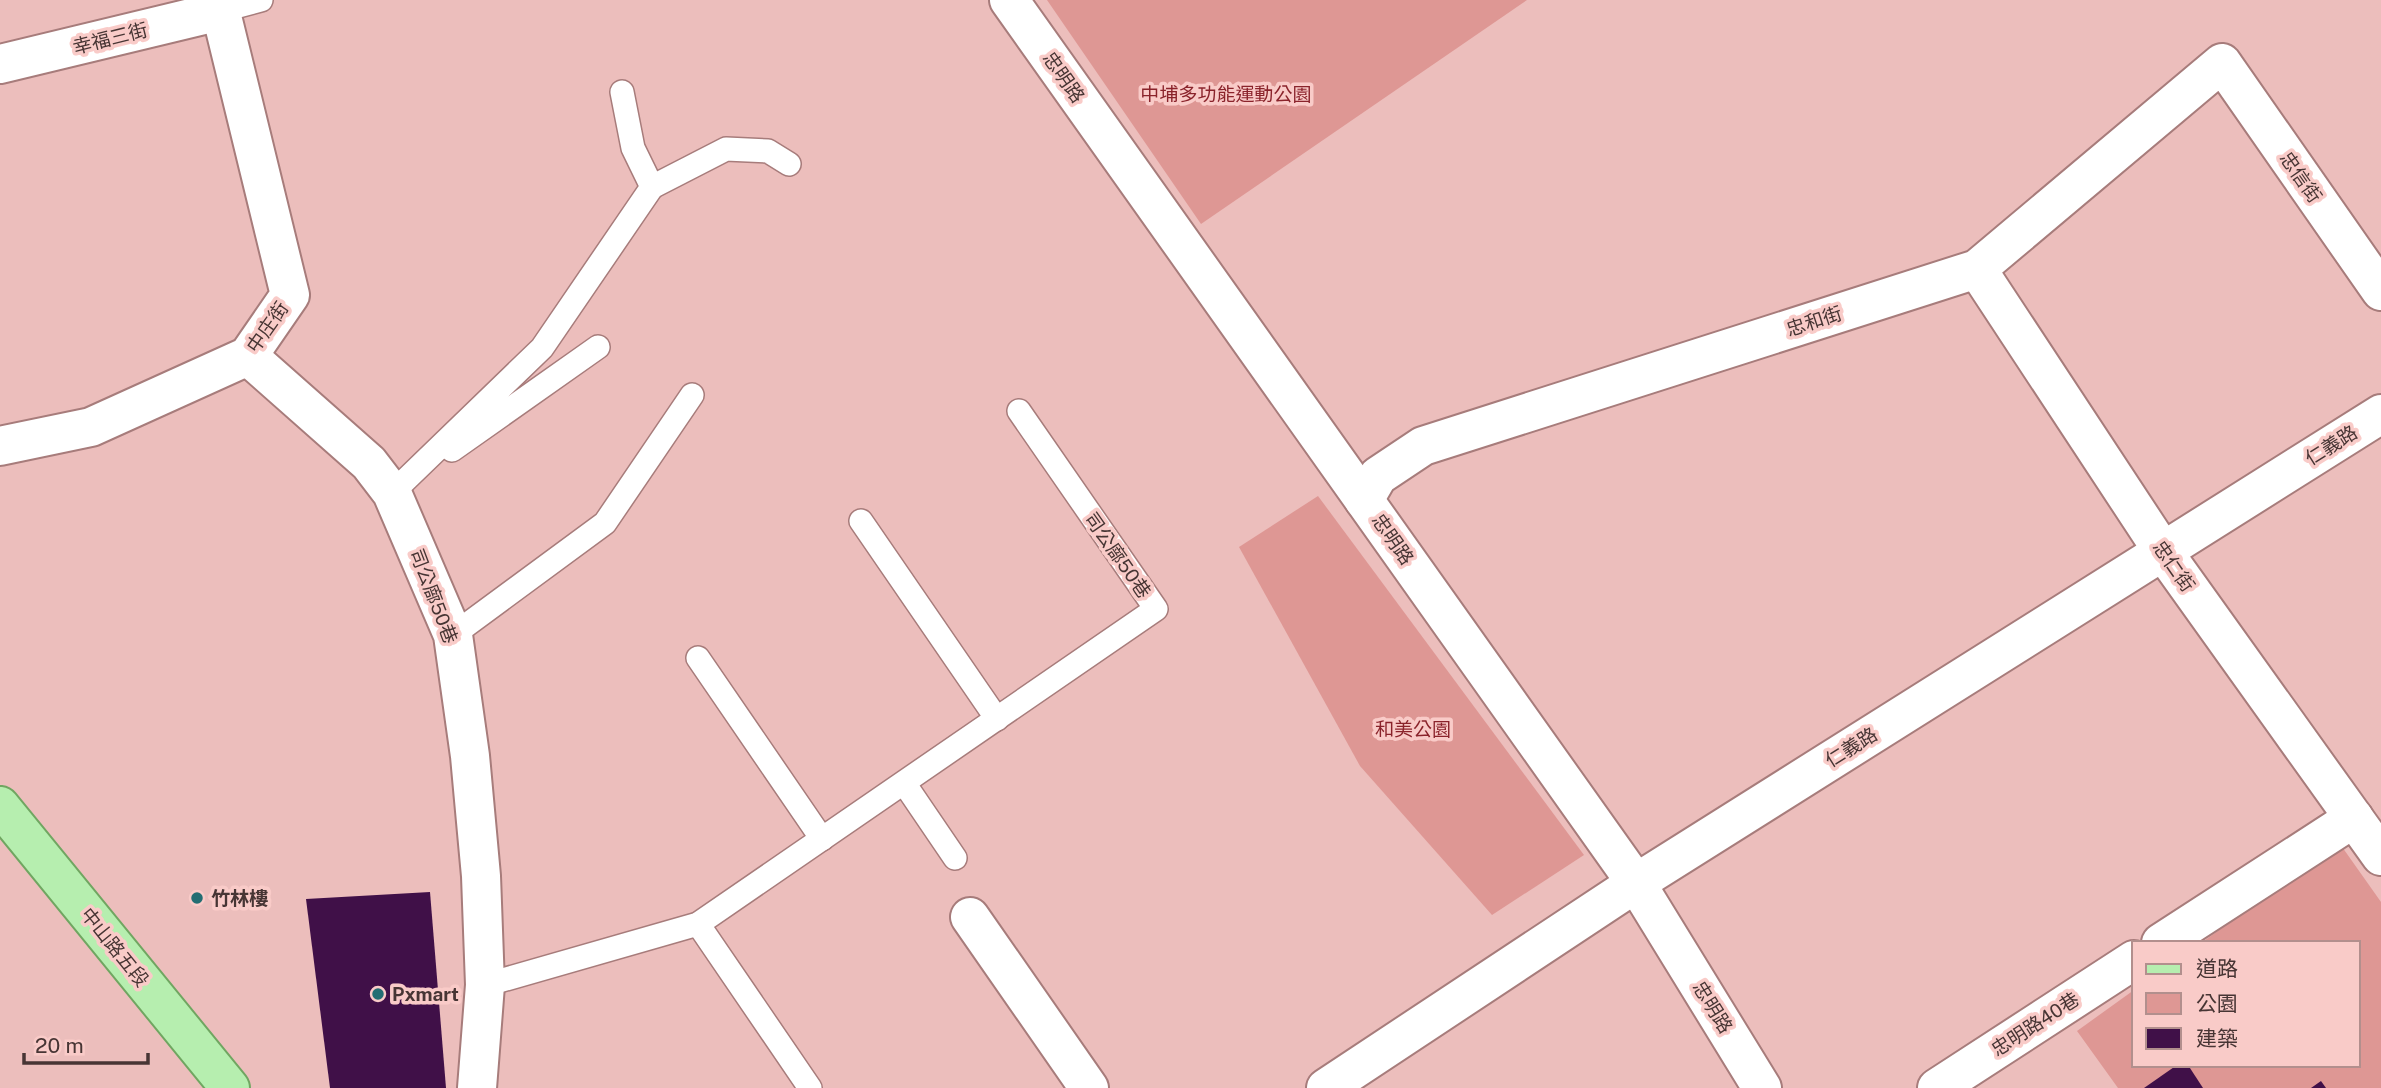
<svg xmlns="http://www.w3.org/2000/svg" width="2381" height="1088" font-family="'Public Sans','Noto Sans TC',sans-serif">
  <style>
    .green { fill: #de9794 }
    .building { fill: #401048 }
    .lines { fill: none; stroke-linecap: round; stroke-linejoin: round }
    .service-casing { stroke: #a77c7b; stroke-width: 26 }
    .minor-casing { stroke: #a77c7b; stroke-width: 42 }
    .primary-casing { stroke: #70a661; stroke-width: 42 }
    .service { stroke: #fff; stroke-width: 23 }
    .minor { stroke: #fff; stroke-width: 38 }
    .primary { stroke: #b6eeaf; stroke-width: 38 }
    .poi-dot { fill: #236e73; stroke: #f9cbc8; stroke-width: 2.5 }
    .labels { text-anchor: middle; stroke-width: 7; stroke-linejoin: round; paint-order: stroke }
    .street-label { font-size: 19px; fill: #473534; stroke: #f9cbc8 }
    .park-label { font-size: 19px; fill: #8a232b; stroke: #f9cbc8 }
    .poi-label { font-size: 19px; font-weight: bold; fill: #473534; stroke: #f9cbc8; text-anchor: start }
  </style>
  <rect width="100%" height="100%" fill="#ecbebc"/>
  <!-- green -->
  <g class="green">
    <path d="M1047,0H1527L1201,224Z"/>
    <path d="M1318,496L1584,855L1492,915L1360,766L1239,547Z"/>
    <path d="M2340,844L2381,902V1088H2118L2077,1031L2134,990V1065H2358V943H2201Z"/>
  </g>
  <!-- building -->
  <g class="building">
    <path d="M430,892L446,1088H330L306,899Z"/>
    <path d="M2177,1065H2188L2203,1088H2144Z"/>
    <path d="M2321,1081L2326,1088H2311Z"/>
  </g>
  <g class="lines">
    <defs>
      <g id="service">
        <path d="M220,11L261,0"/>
        <path d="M652,187L726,149L768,151L789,164"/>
        <path d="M452,450L598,347"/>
        <path d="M392,493L542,348L652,187L633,148L622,92"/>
        <path d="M861,521L997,719"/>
        <path d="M453,635L605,523L692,395"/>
        <path d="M698,658L822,839"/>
        <path d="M904,783L955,858"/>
        <path d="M698,924L810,1088"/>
        <path d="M485,985L698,924L1156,609L1019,411"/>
      </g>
      <g id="minor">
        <path d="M1009,0L1636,883L1762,1088"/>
        <path d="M0,64L220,11"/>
        <path d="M1977,269L2162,550L2381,856"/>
        <path d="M248,356L369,463L392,493L453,635L470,756L481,876L485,985L477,1088"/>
        <path d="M0,446L91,427L248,356L290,295L218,0"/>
        <path d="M1364,500L1378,476L1423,446L1977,269L2222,63L2381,291"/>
        <path d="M970,917L1089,1088"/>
        <path d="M2161,943L2354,818"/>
        <path d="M1326,1088L1636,883L2381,414"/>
        <path d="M1937,1088L2134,960"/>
      </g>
      <path id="primary" d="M0,806L230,1088"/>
    </defs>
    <!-- service casing -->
    <use href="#service" class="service-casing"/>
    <!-- minor casing -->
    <use href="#minor" class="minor-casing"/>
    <!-- primary casing -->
    <use href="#primary" class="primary-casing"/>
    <!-- service -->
    <use href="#service" class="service"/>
    <!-- minor -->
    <use href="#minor" class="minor"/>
    <!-- primary -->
    <use href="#primary" class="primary"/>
  </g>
  <!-- markers -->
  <g class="poi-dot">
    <circle cx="197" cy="898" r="7"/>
    <circle cx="378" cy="994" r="7"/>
  </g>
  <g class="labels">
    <!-- street labels -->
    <g class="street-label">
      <text transform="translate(110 38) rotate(-14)" y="7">幸福三街</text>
      <text transform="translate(1064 77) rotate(55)" y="7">忠明路</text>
      <text transform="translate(2301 177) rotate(55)" y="7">忠信街</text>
      <text transform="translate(1814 321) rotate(-18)" y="7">忠和街</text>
      <text transform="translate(267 327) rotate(-55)" y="7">中庄街</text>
      <text transform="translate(2331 445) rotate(-32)" y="7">仁義路</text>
      <text transform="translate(1393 539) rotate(55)" y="7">忠明路</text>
      <text transform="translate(1118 555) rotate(55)" y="7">司公廍50巷</text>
      <text transform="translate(2174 566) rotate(55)" y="7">忠仁街</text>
      <text transform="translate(434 596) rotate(69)" y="7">司公廍50巷</text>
      <text transform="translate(1851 747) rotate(-32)" y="7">仁義路</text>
      <text transform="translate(115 947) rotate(51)" y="7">中山路五段</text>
      <text transform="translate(1713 1007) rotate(58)" y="7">忠明路</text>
      <text transform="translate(2035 1024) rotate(-33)" y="7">忠明路40巷</text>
    </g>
    <!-- park labels -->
    <g class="park-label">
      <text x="1226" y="101">中埔多功能運動公園</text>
      <text x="1413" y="736">和美公園</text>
    </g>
    <!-- poi labels -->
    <g class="poi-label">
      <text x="211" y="905">竹林樓</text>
      <text x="392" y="1001">Pxmart</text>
    </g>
  </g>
  <!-- legend -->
  <rect x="2132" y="941" width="228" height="126" fill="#f9cbc8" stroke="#b28f8d" stroke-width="2"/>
  <rect x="2146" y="964" width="35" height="10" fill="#b6eeaf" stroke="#b28f8d" stroke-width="2"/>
  <text x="2196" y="976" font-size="21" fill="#473534">道路</text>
  <rect x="2146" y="993" width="35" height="21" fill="#de9794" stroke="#b28f8d" stroke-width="2"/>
  <text x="2196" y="1011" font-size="21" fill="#473534">公園</text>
  <rect x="2146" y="1028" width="35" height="21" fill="#401048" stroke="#b28f8d" stroke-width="2"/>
  <text x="2196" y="1046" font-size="21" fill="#473534">建築</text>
  <!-- scale -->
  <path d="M24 1053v10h124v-10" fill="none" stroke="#473534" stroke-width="3.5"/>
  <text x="35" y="1053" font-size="21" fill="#473534" stroke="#f9cbc8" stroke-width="5" paint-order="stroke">20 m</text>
</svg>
